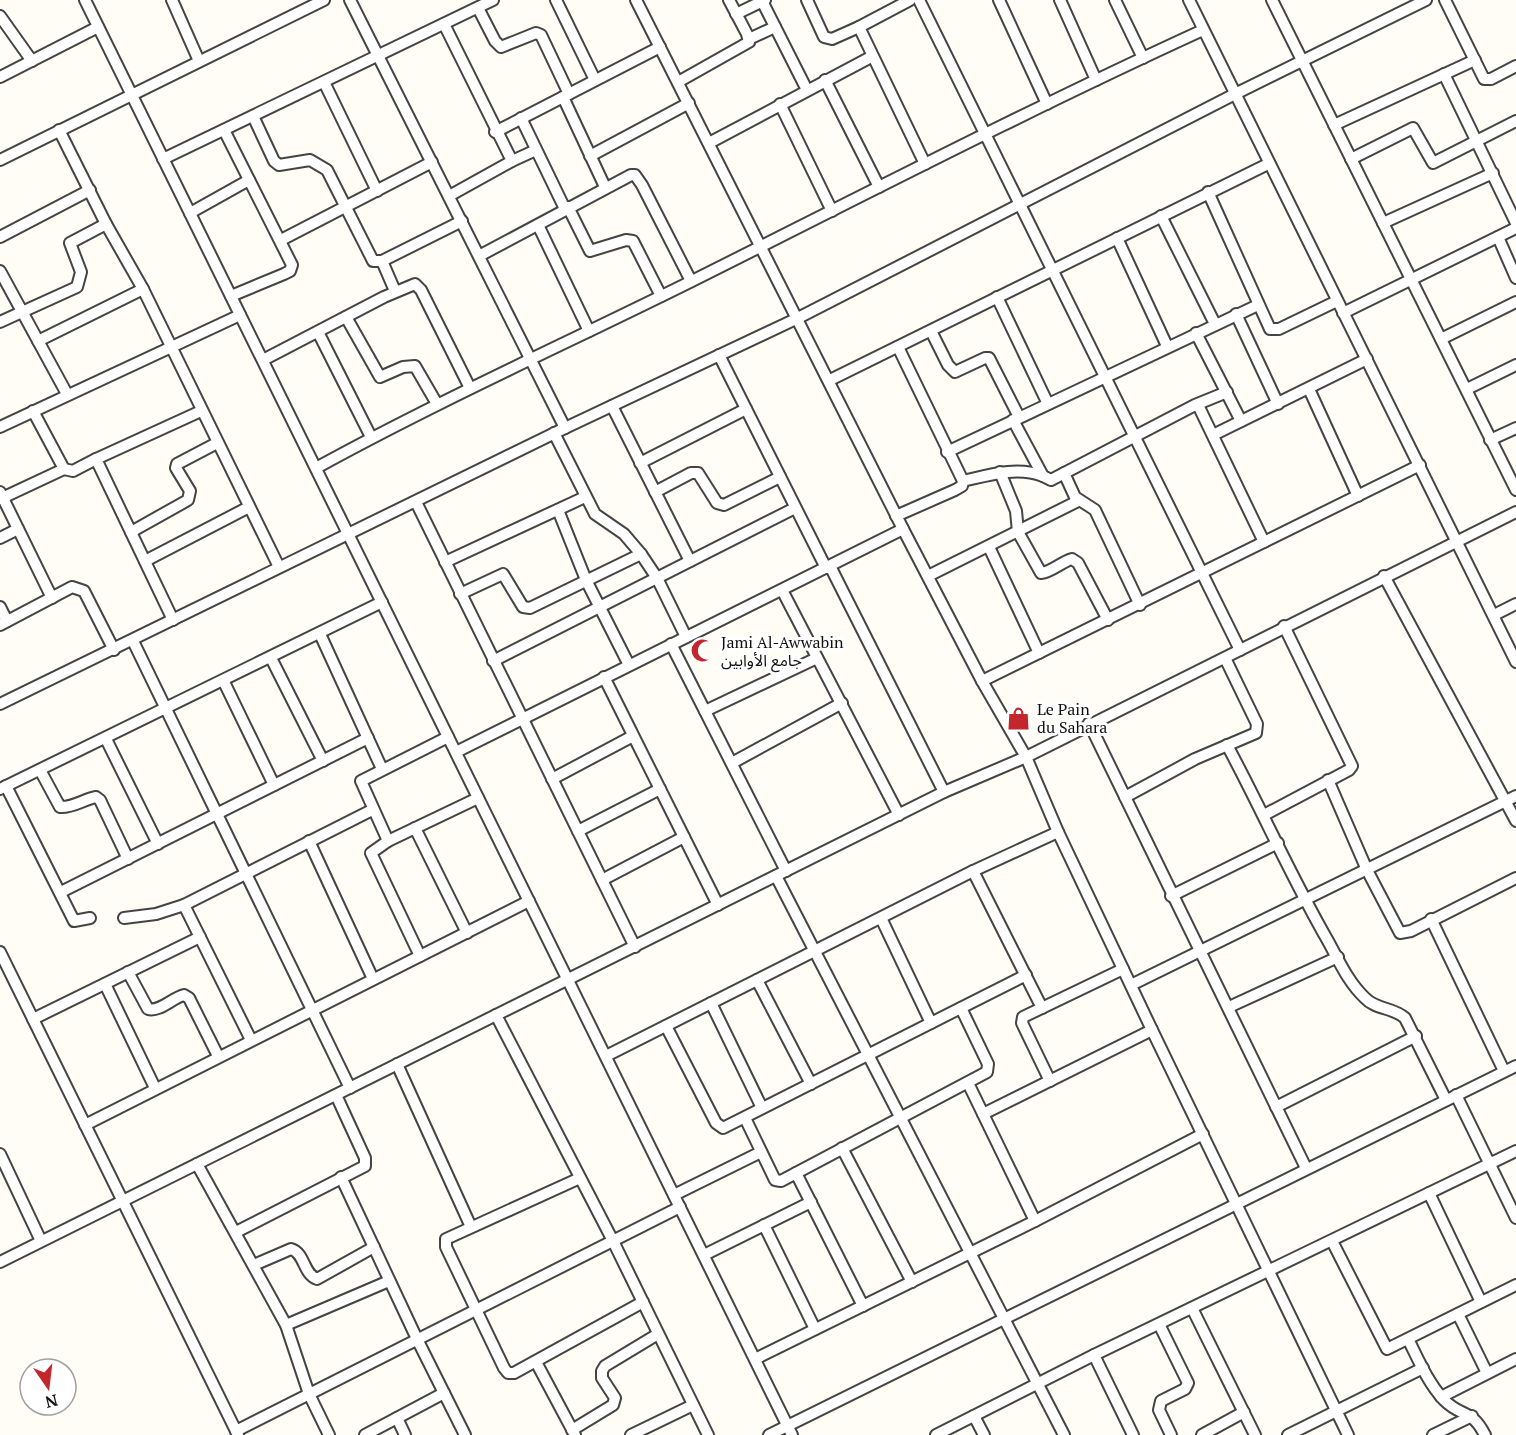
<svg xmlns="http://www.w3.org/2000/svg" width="1516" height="1435" font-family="'PT Serif','Noto Sans Arabic',serif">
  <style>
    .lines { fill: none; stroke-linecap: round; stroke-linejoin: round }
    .minor-casing { stroke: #444; stroke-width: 14 }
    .minor { stroke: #fff; stroke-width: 10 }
    .labels { text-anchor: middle; stroke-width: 6; stroke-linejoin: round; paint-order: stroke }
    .poi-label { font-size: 16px; fill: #111; stroke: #fff; text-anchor: start }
  </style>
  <rect width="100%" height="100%" fill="#fffdf5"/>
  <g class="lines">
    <defs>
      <g id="minor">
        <path d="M85,0L792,1435"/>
        <path d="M172,0L199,61"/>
        <path d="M350,0L565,428"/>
        <path d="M556,0L595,80"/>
        <path d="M636,0L903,529L982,681L1026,757L1058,832L1152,1030L1348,1435"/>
        <path d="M807,0L824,37L832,39L859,27"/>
        <path d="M910,0L859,27L925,164"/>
        <path d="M919,0L1240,650"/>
        <path d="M999,0L1047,104"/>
        <path d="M1060,0L1096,80"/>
        <path d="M1115,0L1143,58"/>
        <path d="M1189,0L1516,662"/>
        <path d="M1272,0L1516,490"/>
        <path d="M1445,0L1484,79H1491L1516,66"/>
        <path d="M762,1L807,90"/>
        <path d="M478,8L495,41L501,47L536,33L541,35L569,94"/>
        <path d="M736,14L765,0"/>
        <path d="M0,16L32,61"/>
        <path d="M444,24L512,161L449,196"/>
        <path d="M749,39L775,27"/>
        <path d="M1444,74L1516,223"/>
        <path d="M0,77L98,27"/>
        <path d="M825,80L879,187"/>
        <path d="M324,82L377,191"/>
        <path d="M678,82L749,42L747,34L729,0"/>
        <path d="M563,97L605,187"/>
        <path d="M780,104L832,211"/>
        <path d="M253,116L274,161L279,165L310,160L327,170L373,261H382L462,221"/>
        <path d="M521,118L565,209"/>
        <path d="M1334,125L1475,60"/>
        <path d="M59,130L106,224L143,289L279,567"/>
        <path d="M224,130L292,265L290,271L284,274L231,296"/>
        <path d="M495,132L660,47"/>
        <path d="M709,143L871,57"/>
        <path d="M590,156L689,103"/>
        <path d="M163,159L493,0"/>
        <path d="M1351,159L1413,128L1433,163L1516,121"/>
        <path d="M0,160L324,0"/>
        <path d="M512,161L536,150"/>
        <path d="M1208,192L1270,329H1279L1337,301"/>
        <path d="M568,207L590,251L626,240L633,241L661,296"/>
        <path d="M190,213L249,180"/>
        <path d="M1161,216L1215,324"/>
        <path d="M1383,223L1493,173"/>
        <path d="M538,225L589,331"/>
        <path d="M0,237L90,190"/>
        <path d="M1498,237L1516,278"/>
        <path d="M1117,238L1167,346"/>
        <path d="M281,240L432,162"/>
        <path d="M479,256L631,175H635L642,185L691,281"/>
        <path d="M382,261L395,291"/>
        <path d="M0,271L67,394"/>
        <path d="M997,297L1048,404"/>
        <path d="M1343,313L1516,228"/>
        <path d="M1236,314L1278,404"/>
        <path d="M346,317L380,377L403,367L415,366L437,404"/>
        <path d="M0,322L77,287L81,272L70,243L106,224"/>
        <path d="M931,331L948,365L955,372L985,358H989L1019,417"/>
        <path d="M318,332L371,437"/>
        <path d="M1196,333L1241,421"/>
        <path d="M1441,339L1516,302"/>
        <path d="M38,341L143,289"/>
        <path d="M719,355L826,568"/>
        <path d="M263,360L384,297L415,284L421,290L470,388"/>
        <path d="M830,380L1268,164"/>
        <path d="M1309,389L1358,496"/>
        <path d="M1467,389L1516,365"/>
        <path d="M1198,405L1264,542"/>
        <path d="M612,406L690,561"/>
        <path d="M33,411L64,469L73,471L96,459"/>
        <path d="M1013,420L1043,476L1051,480L1195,405L1227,392"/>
        <path d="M0,427L240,315"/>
        <path d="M554,433L595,514L624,534L641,554L657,578L686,637"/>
        <path d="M1213,435L1367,359"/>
        <path d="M1490,440L1516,428"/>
        <path d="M947,452L1258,305"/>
        <path d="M640,463L746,409"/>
        <path d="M316,468C438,401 565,344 690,282C860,197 1030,109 1203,30"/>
        <path d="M1000,472L1016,511L1018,532L1041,573C1052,572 1061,562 1072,559L1078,563L1108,620"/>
        <path d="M1064,473L1075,497L1095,510L1140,605"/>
        <path d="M963,481C989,475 1017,466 1043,476"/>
        <path d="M0,492L52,598"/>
        <path d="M655,492L691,473H698L717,503L724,505L780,477"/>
        <path d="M0,499L64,469"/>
        <path d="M416,502L635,947"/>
        <path d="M558,510L586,580L629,665"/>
        <path d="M896,516L955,490L962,486L963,481L898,347"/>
        <path d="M131,532L188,500L190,491L176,468L177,464L217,443"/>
        <path d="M0,538L18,529"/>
        <path d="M989,547L1039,653"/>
        <path d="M145,561L249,507"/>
        <path d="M445,562L585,497"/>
        <path d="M830,566L944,792"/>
        <path d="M928,576L1078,501"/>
        <path d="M1384,576L1516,821"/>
        <path d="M782,590L899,815"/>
        <path d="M460,594L503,574L523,607L530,608L641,554"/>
        <path d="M0,607L7,621"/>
        <path d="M1494,615L1516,604"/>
        <path d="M173,620L96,459L201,411"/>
        <path d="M0,625L72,587L84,591L114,650"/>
        <path d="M320,634L382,769"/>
        <path d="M133,641L350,1088"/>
        <path d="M671,644L786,871"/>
        <path d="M271,658L323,761"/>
        <path d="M493,661L795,508"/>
        <path d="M604,677L718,905"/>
        <path d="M982,681L1420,465"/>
        <path d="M224,682L274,785"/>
        <path d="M0,704L565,428L798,318L1235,94L1426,0"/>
        <path d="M705,711L817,658"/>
        <path d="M1089,723L1306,1168"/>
        <path d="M106,739L158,844"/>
        <path d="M1227,745C1262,810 1291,877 1328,941C1339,961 1348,982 1365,998C1376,1010 1393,1007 1405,1018L1446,1100"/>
        <path d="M456,752L903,529"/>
        <path d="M732,763L842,703"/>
        <path d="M40,770L60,807C73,808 84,799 96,797L100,800L128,859"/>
        <path d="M552,779L633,736"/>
        <path d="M1328,780L1367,870L1400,933L1411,931L1516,878"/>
        <path d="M6,786L74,921L90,918"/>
        <path d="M0,789L382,602"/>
        <path d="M1125,797L1195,759L1256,733L1257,724L1225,658"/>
        <path d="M1264,815L1349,770L1352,766L1284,626"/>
        <path d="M415,828L467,933"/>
        <path d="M578,831L660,789"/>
        <path d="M309,841L373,979"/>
        <path d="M388,841L361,781L448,737"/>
        <path d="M973,871L1042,1008"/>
        <path d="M776,876L1064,1435"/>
        <path d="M602,880L684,837"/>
        <path d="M61,892L368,738"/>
        <path d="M1171,896L1278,843"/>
        <path d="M184,905L251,1040"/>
        <path d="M124,918L156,914L184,905L372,810"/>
        <path d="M881,918L931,1023"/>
        <path d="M1431,919L1504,1071"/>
        <path d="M0,952L238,1435"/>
        <path d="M420,956L371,853L388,841L478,798"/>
        <path d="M128,972L148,1009C160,1012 172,998 184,995L189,998L218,1056"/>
        <path d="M757,980L811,1084"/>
        <path d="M105,984L155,1088"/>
        <path d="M1131,985L1516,796"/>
        <path d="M711,1003L762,1108"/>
        <path d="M1229,1007L1338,957"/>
        <path d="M496,1015L613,1241L708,1435"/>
        <path d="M33,1019L200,937"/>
        <path d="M666,1026L716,1123L723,1128L1026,975"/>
        <path d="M606,1056L973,871L1058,832"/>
        <path d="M397,1064L471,1227"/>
        <path d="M1050,1081L1022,1023L1023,1017L1123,969"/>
        <path d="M968,1083L1035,1221"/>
        <path d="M1456,1095L1516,1218"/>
        <path d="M1276,1107L1416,1036"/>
        <path d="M983,1114L1152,1030"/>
        <path d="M745,1118L775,1180L781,1181L987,1072L988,1064L961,1008"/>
        <path d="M85,1125L529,901"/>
        <path d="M842,1148L912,1282"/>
        <path d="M0,1154L41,1241"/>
        <path d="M197,1164L286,1325L309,1394L329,1435"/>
        <path d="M796,1173L863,1306"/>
        <path d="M341,1177L417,1339L465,1435"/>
        <path d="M580,1178L446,1239V1247L504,1368L508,1373H514L643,1302"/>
        <path d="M1429,1193L1481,1302"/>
        <path d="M674,1195L761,1152"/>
        <path d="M764,1225L815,1329"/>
        <path d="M236,1232L365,1166V1158L336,1095"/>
        <path d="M1332,1241L1387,1349L1516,1285"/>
        <path d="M704,1255L811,1202"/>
        <path d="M0,1262L944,792L1026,757L1516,512"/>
        <path d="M254,1265L291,1249C305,1253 303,1274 317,1279L374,1247"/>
        <path d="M1192,1308L1255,1435"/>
        <path d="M1458,1314L1487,1373"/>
        <path d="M1159,1324L1188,1383L1185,1389L1161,1401L1159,1410L1171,1435"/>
        <path d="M286,1325L389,1281"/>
        <path d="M1408,1339C1418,1359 1428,1383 1444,1400C1462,1418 1471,1408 1485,1435"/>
        <path d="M1094,1355L1133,1435"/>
        <path d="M755,1359L1035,1221L1203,1134"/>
        <path d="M536,1362L575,1435"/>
        <path d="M1441,1397L1516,1359"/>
        <path d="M974,1416L984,1435"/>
        <path d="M397,1418L405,1435"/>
        <path d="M572,1430L613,1405L615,1398L602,1378V1371L605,1366L658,1334"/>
        <path d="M236,1431L680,1207"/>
        <path d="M365,1435L444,1393"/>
        <path d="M631,1435L693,1405"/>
        <path d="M769,1435L1516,1066"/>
        <path d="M936,1435L1094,1355L1516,1151"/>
        <path d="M1202,1435L1244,1412"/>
        <path d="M1288,1435L1423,1368"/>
        <path d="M1433,1435L1472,1416"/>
      </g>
    </defs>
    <!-- minor casing -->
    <use href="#minor" class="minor-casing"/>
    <!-- minor -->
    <use href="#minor" class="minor"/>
  </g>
  <!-- icons -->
  <defs>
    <symbol id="mosque-bare" viewBox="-9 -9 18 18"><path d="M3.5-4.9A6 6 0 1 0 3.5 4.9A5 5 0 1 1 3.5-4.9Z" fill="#c4262e" stroke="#fff" stroke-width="2.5" paint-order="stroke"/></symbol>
    <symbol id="shop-bare" viewBox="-9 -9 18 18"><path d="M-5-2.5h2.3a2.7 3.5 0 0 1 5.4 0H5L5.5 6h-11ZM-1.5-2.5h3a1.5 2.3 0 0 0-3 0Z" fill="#c4262e" stroke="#fff" stroke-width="2.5" paint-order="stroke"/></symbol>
  </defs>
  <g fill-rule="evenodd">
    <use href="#mosque-bare" x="686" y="634" width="33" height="33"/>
    <use href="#shop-bare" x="1002" y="702" width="33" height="33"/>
  </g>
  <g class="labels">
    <!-- poi labels -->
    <g class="poi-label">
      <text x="721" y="648">Jami Al-Awwabin<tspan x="721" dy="18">جامع الأوابين</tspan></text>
      <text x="1037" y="715">Le Pain<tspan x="1037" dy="18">du Sahara</tspan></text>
    </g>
  </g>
  <!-- north arrow -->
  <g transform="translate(48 1387) rotate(166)"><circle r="28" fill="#ffffff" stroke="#a0a0a0" stroke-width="1.5"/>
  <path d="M0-4.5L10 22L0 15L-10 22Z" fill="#c4262e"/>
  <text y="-9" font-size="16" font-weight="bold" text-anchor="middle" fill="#111111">N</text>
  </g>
</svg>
